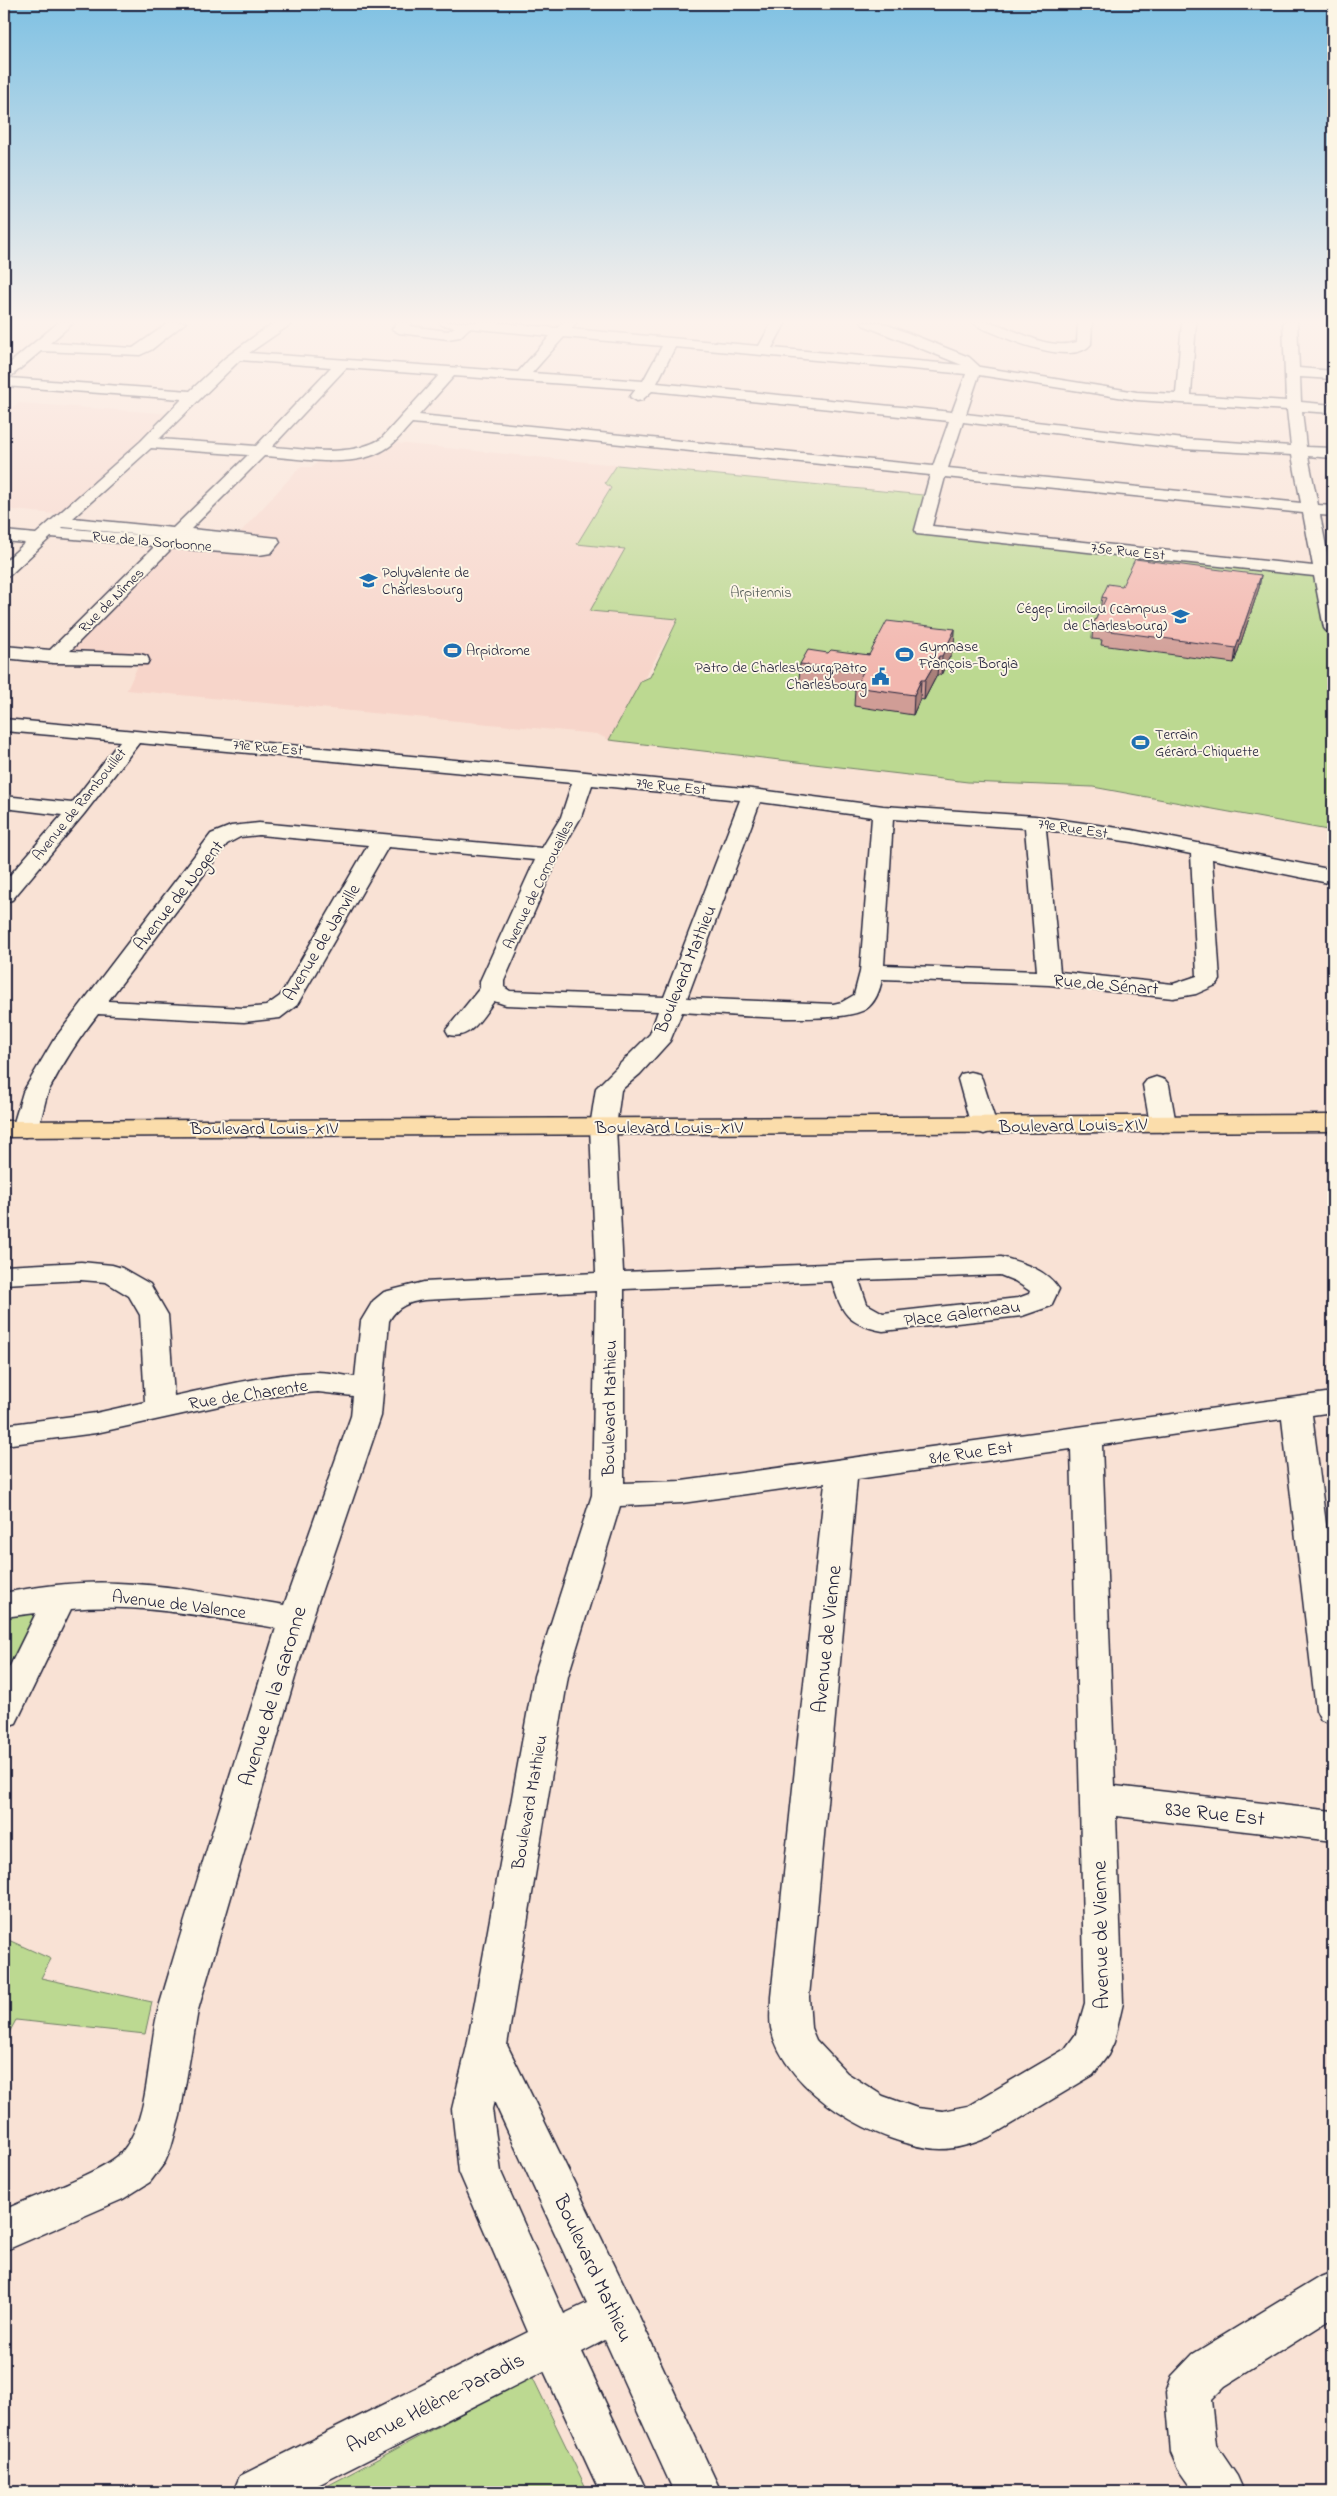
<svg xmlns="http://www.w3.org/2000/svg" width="1337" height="2496" font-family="'Indie Flower',sans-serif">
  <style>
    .built { fill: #f7d5ca }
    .green { fill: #bcd991; stroke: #6f7e66 }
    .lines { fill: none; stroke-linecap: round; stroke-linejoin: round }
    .minor-casing { stroke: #22223b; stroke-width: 3 }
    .major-casing { stroke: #22223b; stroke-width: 3 }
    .minor { fill: #fcf5e5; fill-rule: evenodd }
    .major { fill: #fbddab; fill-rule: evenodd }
    .wall { fill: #d09d96; stroke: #22223b }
    .shaded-wall { fill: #a9807a; stroke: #22223b }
    .building { fill: #f2b7af; stroke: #22223b }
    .labels { text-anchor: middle; stroke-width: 4; stroke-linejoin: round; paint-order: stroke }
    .far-street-label { font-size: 15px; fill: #22223b; stroke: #fcf5e5 }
    .far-poi-label { font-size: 15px; fill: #22223b; stroke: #fcf5e5; text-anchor: start }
    .far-park-label { font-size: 15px; fill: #505955; stroke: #fcf5e5 }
    .street-label { font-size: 18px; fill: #22223b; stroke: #fcf5e5 }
    .near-street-label { font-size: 21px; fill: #22223b; stroke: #fcf5e5 }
  </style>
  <rect width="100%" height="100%" fill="#f9e2d5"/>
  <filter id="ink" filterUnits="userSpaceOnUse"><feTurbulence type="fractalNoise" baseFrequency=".02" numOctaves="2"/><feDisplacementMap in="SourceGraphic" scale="10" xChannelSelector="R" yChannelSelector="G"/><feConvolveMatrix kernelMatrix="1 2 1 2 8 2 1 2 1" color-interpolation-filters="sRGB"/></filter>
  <g filter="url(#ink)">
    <!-- built -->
    <g class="built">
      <path d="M18,403L175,414L65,515L4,509V414Z"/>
      <path d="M386,442L617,465L605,483L611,488L577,544L625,548L678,619L609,740L597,734L127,690L140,661L53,657L168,543L236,537L300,467H313L322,455L336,456Z"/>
    </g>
    <!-- green -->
    <g class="green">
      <path d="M617,465L933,496L924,529L1323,572L1333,628V831L1093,787L968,782L609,740L641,681L650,677L678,619L590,611L625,549L577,544L611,488L605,483Z"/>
      <path d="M59,1597L4,1713V1605Z"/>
      <path d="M4,1938L51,1959L41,1978L152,2002L145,2034L16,2020L4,2042Z"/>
      <path d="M532,2376L588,2492H316Z"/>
    </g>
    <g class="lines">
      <defs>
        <g id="minor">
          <path d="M59,322H74L50,343L133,348L170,322H186L151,350L140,355L41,351L9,378L190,391L225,358L263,330L277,322H294L249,353L518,372L550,336L469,328L460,337L448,339L399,333L392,329L398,322H413L409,326L448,331L455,327L442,325L440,322H491L557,328L563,322H577L571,329L759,346L772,322H786L772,348L962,365L863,325L861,322H880L969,357L980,367L1137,392L1176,394L1182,322H1196L1191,395L1286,401L1283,322H1297L1299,368L1333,371V379L1300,377L1301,402L1333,405V413L1302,411L1306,447L1333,448V458L1308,456L1318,505L1333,506V516L1320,515L1330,568H1333V633L1327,632L1324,628L1314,576L917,534L915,530L930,475L412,423C405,430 398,440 390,446C357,471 303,458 264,456L191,529L278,538L280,542L271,553L259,555L172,548L70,651L140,654L147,656L149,660L147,664L53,663L4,658V646L50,650L155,546L51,537L10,575L4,576V562L25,543L4,541V531L36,534L141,441L182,399L4,386V368ZM564,337L662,346L643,381L532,373ZM675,347L966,374L952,412L657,383ZM240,360L331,367L256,446L159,439ZM346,368L439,375L381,439C347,458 309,449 272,447ZM979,375L1137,400L1287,410L1291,446L1184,439L966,414ZM454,376L636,389L630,397L637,401L642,400L652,391L949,421L933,466L419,415ZM963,422L1184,449L1292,455L1301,503L948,468ZM151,448L248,455L173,528L73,518ZM945,477L1303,513L1313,566L932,526ZM63,527L164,537L62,528Z"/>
          <path d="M973,322C980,322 987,321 993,323C1021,331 1046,351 1077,342L1078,322H1092L1091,344C1074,366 1014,342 994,333C987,330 978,328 973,322Z"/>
          <path d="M4,719L576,771L752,789L883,806L1035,816L1132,830L1333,870V884L1212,859L1220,980L1216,985L1196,994L1173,998L1049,985L882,979C880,990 875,1003 866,1009C840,1026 718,1014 682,1012L670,1041L640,1074L621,1090L616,1127L623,1272L1001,1257C1023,1263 1046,1269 1059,1289L1051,1306L1022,1316L883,1331C848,1324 842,1315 832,1281L624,1289V1483L682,1481L1333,1392V1412L1312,1415L1333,1579V1724L1321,1720L1316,1710L1282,1419L1102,1445L1115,1786L1333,1811V1841L1116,1816L1123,2003L1114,2042L1108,2055L1093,2075L989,2137C975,2143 957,2149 941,2149C880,2147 784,2092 771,2028C769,2018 771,2007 771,1997L825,1483L682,1503L620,1506L568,1676L507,2045L630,2297L721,2492H674L605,2340L582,2352L647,2492H600L544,2371L304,2492H233L240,2476L528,2332L459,2172L452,2109L467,2046L534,1676L592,1495L596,1291L424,1300C409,1302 397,1306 389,1321L381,1416L312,1619L198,2010L180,2116L171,2148L165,2162L150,2182L123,2199L4,2251V2210C30,2198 105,2171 122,2152C151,2118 147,2050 159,2007C196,1881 237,1755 276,1628C208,1617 140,1603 71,1609L16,1723L4,1727V1678L36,1613L4,1617V1593C41,1586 79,1581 117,1583C173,1585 228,1596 284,1605L351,1416L353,1396L318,1392L283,1395L242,1401L96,1433L4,1445V1425L96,1413L145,1402L140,1315L129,1296L106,1282L81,1280L4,1284V1266L81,1262L112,1265L122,1268L150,1284L168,1315L174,1396C221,1386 268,1374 316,1372C329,1372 342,1375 355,1377L361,1321L373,1301L384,1292L424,1282L596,1273L590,1127L596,1088L650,1034L658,1011L506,1005L494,1001C482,1017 471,1040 449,1035L446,1030L480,988V981L535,860L388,847L297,1005L280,1018L244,1022L98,1014C79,1038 63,1063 49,1090C43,1104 43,1121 34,1134L25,1137L16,1134L12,1129L23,1092L53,1041L211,834L231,826L259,823L542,848L561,817L572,783L139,743L84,814L12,900L4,902V882L62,815L4,808V796L72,803L120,741L4,731ZM592,785L740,800L664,997L510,991L504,987V981L559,855L581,817ZM760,802L872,817L860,972L854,995L842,1002L833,1004L687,998ZM893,819L1025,828L1037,971L884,965ZM1046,830L1132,842L1191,854L1197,976L1173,984L1060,972ZM259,835L368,845L280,996L266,1006L244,1008L108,1001L227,844L240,837ZM1000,1275L1015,1281L1030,1291L1029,1294L1018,1298L883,1313L867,1304L859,1280ZM1071,1449L1085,2003L1076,2034L1065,2049L968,2106L943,2111L917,2108L883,2096L847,2073L816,2040L811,2028L809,1997L857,1479ZM494,2101L587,2303L564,2314L501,2172L492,2109Z"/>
          <path d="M970,1072L979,1074L982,1079L997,1126L993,1131L984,1134L975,1131L971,1126L958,1079L961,1074Z"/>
          <path d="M1156,1077L1165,1080L1169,1085L1176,1124L1172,1129L1163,1132L1154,1129L1150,1124L1143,1085L1147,1080Z"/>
          <path d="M1333,2272V2318L1225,2386L1211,2400L1216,2445L1237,2476L1244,2492H1194L1178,2469L1171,2453L1166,2392L1172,2376L1193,2354L1318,2278Z"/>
        </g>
        <path id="major" d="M1333,1115V1131L4,1137V1121Z"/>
      </defs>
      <!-- minor casing -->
      <use href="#minor" class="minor-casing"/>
      <!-- major casing -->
      <use href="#major" class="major-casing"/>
      <!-- minor -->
      <use href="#minor" class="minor"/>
      <!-- major -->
      <use href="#major" class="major"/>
    </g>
    <!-- wall -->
    <g class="wall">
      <path d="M1261,575L1259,588L1234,663L1101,645L1102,640L1092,639L1093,625L1100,610L1102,597Z"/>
      <path d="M955,629L954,648L941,675H937L924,700L920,699L913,715L854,706L855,690L799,683L800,664L828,653L869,655Z"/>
    </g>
    <!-- shaded-wall -->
    <g class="shaded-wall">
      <path d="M1261,575L1259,588L1234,663L1236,648Z"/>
      <path d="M955,629L954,648L941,675L942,656Z"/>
      <path d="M939,656L937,675L924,700L925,680Z"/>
      <path d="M921,680L920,699L913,715L914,695Z"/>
    </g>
    <!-- building -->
    <g class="building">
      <path d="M1135,559L1261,575L1236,648L1103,630L1105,626L1093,625L1106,598L1102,597L1108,584L1122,586Z"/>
      <path d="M887,621L955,629L942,656H939L925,680H921L914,695L855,687L863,672L800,664L808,650L828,653L831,650L869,655Z"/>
    </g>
  </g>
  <!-- sky -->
  <linearGradient id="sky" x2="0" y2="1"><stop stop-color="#7fc1e3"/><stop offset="0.48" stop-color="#fcf2ec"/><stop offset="1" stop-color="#fcf2ec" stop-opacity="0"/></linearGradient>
  <rect width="1337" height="671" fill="url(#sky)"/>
  <!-- icons -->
  <defs>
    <symbol id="school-bare" viewBox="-9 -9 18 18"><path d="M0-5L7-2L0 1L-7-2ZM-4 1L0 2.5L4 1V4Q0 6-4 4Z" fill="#1f6fb2" stroke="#fcf5e5" stroke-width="2.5" paint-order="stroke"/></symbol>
    <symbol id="university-bare" viewBox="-9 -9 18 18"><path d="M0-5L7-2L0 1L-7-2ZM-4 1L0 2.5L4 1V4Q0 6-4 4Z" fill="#1f6fb2" stroke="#fcf5e5" stroke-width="2.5" paint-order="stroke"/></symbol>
    <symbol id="stadium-bare" viewBox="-9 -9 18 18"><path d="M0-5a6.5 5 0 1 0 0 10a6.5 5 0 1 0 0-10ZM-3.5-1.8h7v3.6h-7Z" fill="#1f6fb2" stroke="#fcf5e5" stroke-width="2.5" paint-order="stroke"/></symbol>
    <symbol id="civic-bare" viewBox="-9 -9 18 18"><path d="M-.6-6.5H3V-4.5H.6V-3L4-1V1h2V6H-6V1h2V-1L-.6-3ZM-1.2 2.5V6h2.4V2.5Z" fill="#1f6fb2" stroke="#fcf5e5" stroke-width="2.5" paint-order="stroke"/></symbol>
  </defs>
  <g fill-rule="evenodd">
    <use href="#school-bare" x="356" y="568" width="25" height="25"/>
    <use href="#university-bare" x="1168" y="604" width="25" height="25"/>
    <use href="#stadium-bare" x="440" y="638" width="25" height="25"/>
    <use href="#stadium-bare" x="892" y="642" width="25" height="25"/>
    <use href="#civic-bare" x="868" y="664" width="25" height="25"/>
    <use href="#stadium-bare" x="1128" y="730" width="25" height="25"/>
  </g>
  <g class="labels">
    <!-- far-street labels -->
    <g class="far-street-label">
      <text transform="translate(152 541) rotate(5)" y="5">Rue de la Sorbonne</text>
      <text transform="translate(1128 551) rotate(6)" y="5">75e Rue Est</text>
      <text transform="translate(111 600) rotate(-45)" y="5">Rue de Nîmes</text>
      <text transform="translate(268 747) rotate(5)" y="5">79e Rue Est</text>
      <text transform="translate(671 786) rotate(6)" y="5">79e Rue Est</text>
      <text transform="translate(79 804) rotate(-51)" y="5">Avenue de Rambouillet</text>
      <text transform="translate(1073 828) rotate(8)" y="5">79e Rue Est</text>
      <text transform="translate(538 884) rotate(-64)" y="5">Avenue de Cornouailles</text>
    </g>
    <!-- far-poi labels -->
    <g class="far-poi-label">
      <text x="382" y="577">Polyvalente de<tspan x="382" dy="17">Charlesbourg</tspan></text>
      <text x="1167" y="613" text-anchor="end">Cégep Limoilou (campus<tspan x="1167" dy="17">de Charlesbourg)</tspan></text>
      <text x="919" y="651">Gymnase<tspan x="919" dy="17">François-Borgia</tspan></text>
      <text x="466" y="655">Arpidrome</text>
      <text x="867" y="672" text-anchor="end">Patro de Charlesbourg;Patro<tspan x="867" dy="17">Charlesbourg</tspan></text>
      <text x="1155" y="739">Terrain<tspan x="1155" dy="17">Gérard-Chiquette</tspan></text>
    </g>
    <!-- far-park labels -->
    <g class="far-park-label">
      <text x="761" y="597">Arpitennis</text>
    </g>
    <!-- street labels -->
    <g class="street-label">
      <text transform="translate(178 895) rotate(-52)" y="6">Avenue de Nogent</text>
      <text transform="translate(321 942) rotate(-59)" y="6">Avenue de Janville</text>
      <text transform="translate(685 969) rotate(-68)" y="6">Boulevard Mathieu</text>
      <text transform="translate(1106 984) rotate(5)" y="6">Rue de Sénart</text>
      <text transform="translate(1073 1125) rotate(-1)" y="6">Boulevard Louis-XIV</text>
      <text x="669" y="1133">Boulevard Louis-XIV</text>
      <text x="264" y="1134">Boulevard Louis-XIV</text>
      <text transform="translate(962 1313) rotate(-7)" y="6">Place Galerneau</text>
      <text transform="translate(248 1394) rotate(-9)" y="6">Rue de Charente</text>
      <text transform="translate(609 1408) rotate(-89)" y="6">Boulevard Mathieu</text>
      <text transform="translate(971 1452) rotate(-8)" y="6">81e Rue Est</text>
      <text transform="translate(179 1604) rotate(7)" y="6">Avenue de Valence</text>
      <text transform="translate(529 1802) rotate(-80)" y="6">Boulevard Mathieu</text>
    </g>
    <!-- near-street labels -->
    <g class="near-street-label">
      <text transform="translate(826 1639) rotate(-84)" y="7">Avenue de Vienne</text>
      <text transform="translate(272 1696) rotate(-73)" y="7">Avenue de la Garonne</text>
      <text transform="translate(1215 1813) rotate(6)" y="7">83e Rue Est</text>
      <text transform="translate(1100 1935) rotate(-91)" y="7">Avenue de Vienne</text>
      <text transform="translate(594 2268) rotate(65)" y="7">Boulevard Mathieu</text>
      <text transform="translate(435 2402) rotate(-27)" y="7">Avenue Hélène-Paradis</text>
    </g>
  </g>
  <!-- margin -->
  <rect width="1337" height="2496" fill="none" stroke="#fcf5e5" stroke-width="20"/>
  <rect x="10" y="10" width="1317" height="2476" fill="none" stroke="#22223b" stroke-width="2" filter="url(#ink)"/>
</svg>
